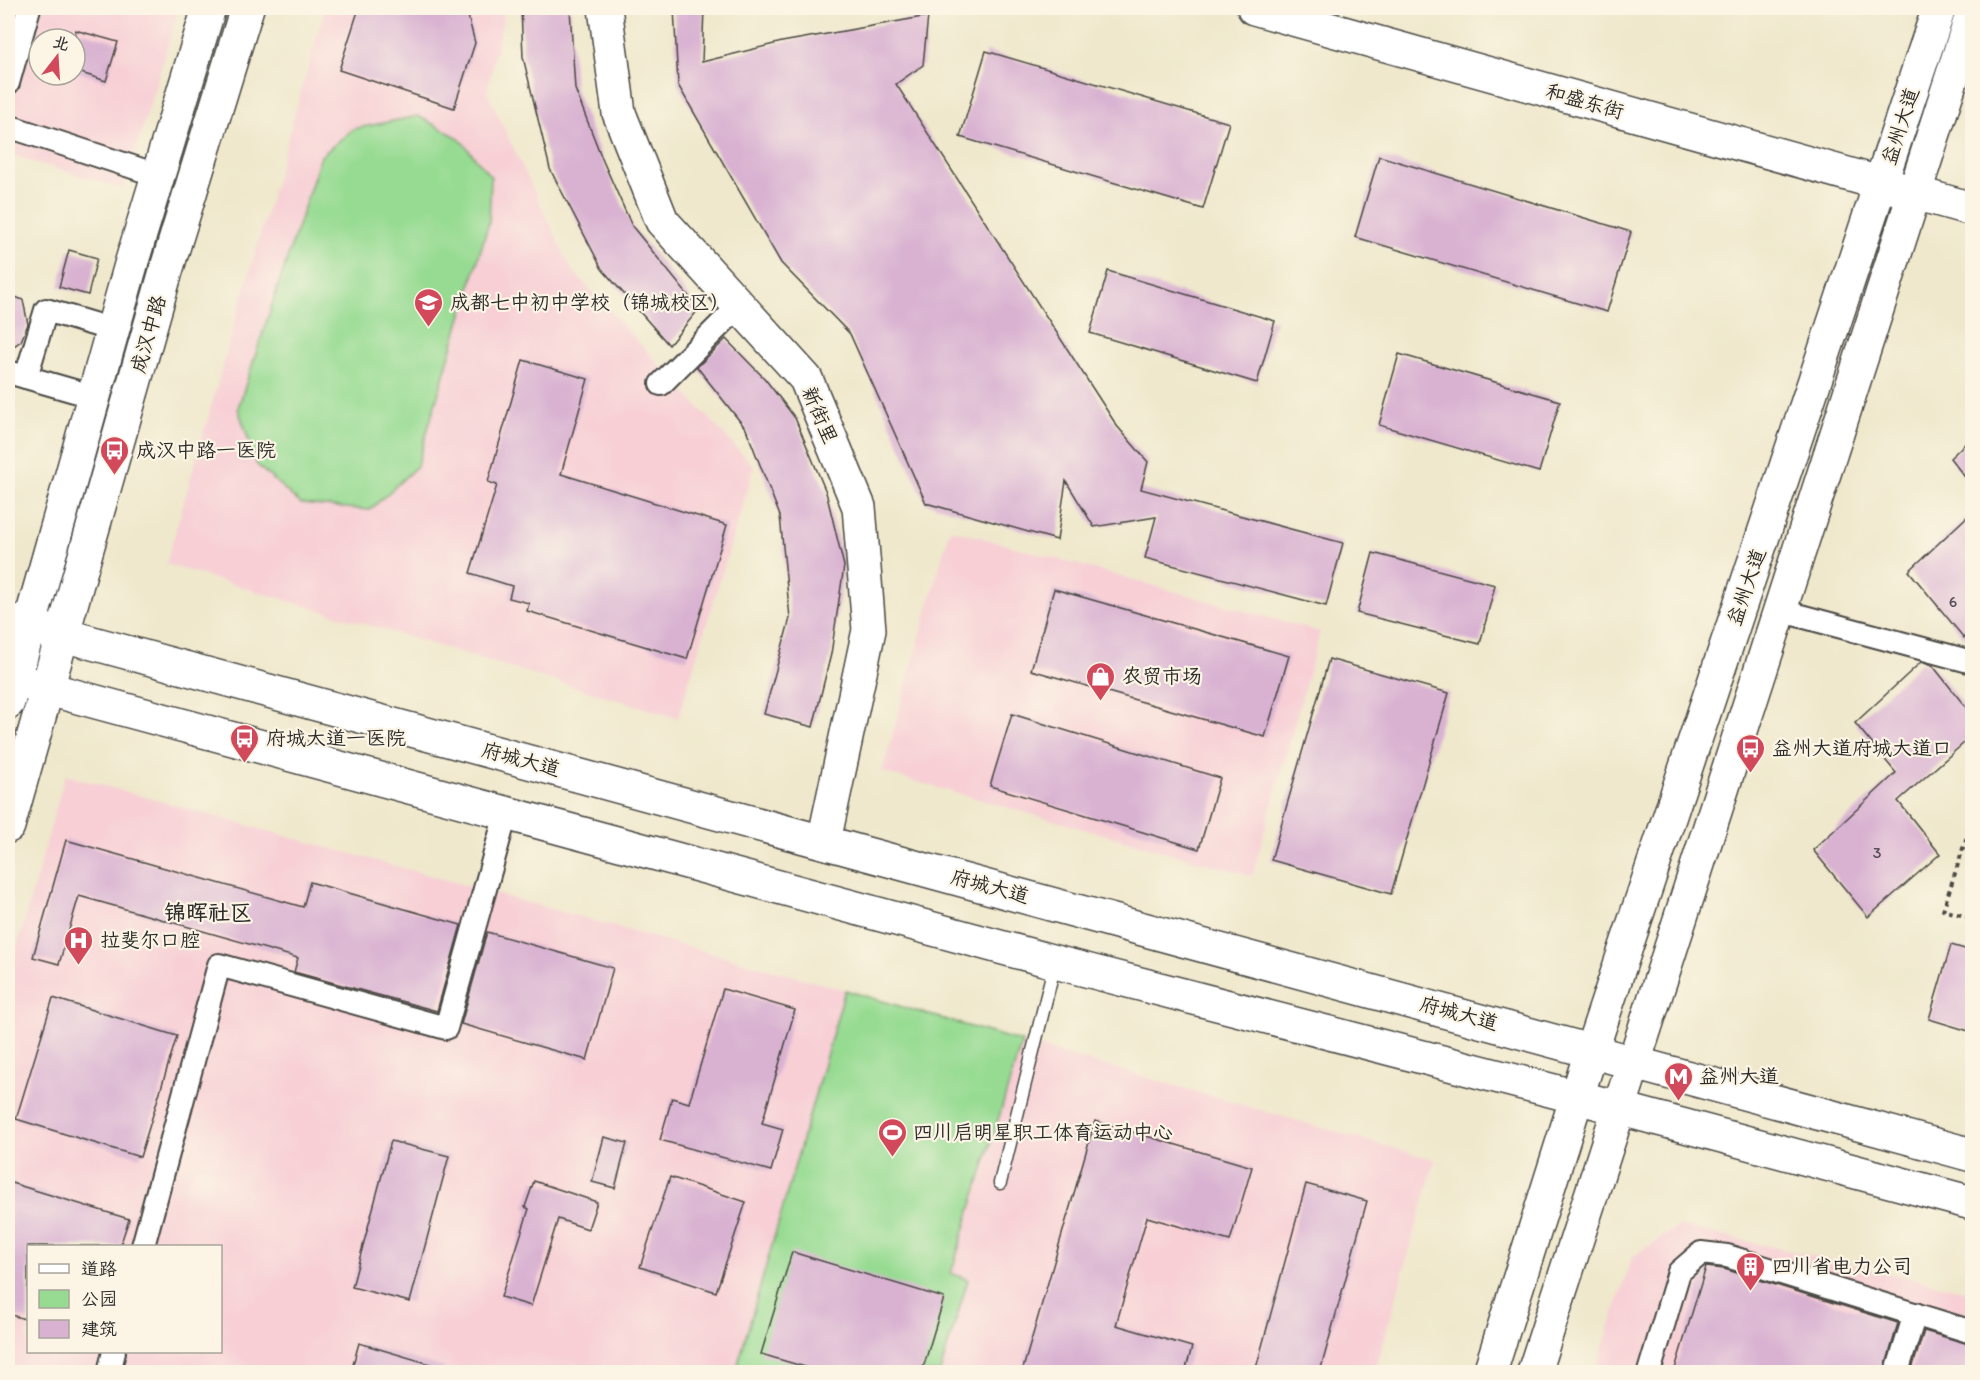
<svg xmlns="http://www.w3.org/2000/svg" width="1980" height="1380" font-family="Itim,'LXGW WenKai TC',sans-serif">
  <style>
    .built { fill: #f7cfd5; fill-rule: evenodd }
    .green { fill: #97db93; stroke: #61835f; stroke-width: 1.5 }
    .building { fill: #d9b2d2 }
    .lines { fill: none; stroke-linecap: round; stroke-linejoin: round }
    .lane-casing { stroke: #484743; stroke-width: 15 }
    .street-casing { stroke: #484743; stroke-width: 26 }
    .secondary-casing { stroke: #484743; stroke-width: 36 }
    .primary-casing { stroke: #484743; stroke-width: 36 }
    .path { stroke: #484743; stroke-width: 4; stroke-dasharray: 4.5 4.5; stroke-linecap: butt }
    .lane { stroke: #fff; stroke-width: 12 }
    .street { stroke: #fff; stroke-width: 22 }
    .secondary { stroke: #fff; stroke-width: 33 }
    .primary { stroke: #fff; stroke-width: 33 }
    .labels { text-anchor: middle; stroke-width: 4.5; stroke-linejoin: round; paint-order: stroke }
    .number-label { font-size: 16px; fill: #564d55 }
    .street-label { font-size: 20px; fill: #2b2b2b; stroke: #fcf5e5 }
    .poi-label { font-size: 20px; fill: #2b2b2b; stroke: #fcf5e5; text-anchor: start }
    .quarter-label { font-size: 22px; font-weight: bold; fill: #2b2b2b; stroke: #fcf5e5 }
  </style>
  <rect width="100%" height="100%" fill="#fcf5e5"/>
  <filter id="ink" filterUnits="userSpaceOnUse"><feTurbulence type="fractalNoise" baseFrequency=".0167" numOctaves="2"/><feDisplacementMap in="SourceGraphic" scale="12" xChannelSelector="R" yChannelSelector="G"/><feConvolveMatrix kernelMatrix="1 2 1 2 8 2 1 2 1" color-interpolation-filters="sRGB"/></filter>
  <filter id="wash" filterUnits="userSpaceOnUse"><feTurbulence type="fractalNoise" baseFrequency=".008" numOctaves="4" result="noise"/><feDisplacementMap in="SourceGraphic" scale="24" xChannelSelector="R" yChannelSelector="G"/><feGaussianBlur stdDeviation="1.35" result="paint"/><feColorMatrix in="noise" values="0 0 0 0 0 0 0 0 0 0 0 0 0 0 0 0 0 1.4 0 .05"/><feComposite in="paint" operator="in"/></filter>
  <g filter="url(#wash)">
    <rect width="100%" height="100%" fill="#efe8cc"/>
    <!-- built -->
    <g class="built">
      <path d="M8,8H179L124,189L8,154ZM39,39H75V75H39Z"/>
      <path d="M325,8H505L487,92L571,269L754,467L678,718L166,564Z"/>
      <path d="M950,529L1320,632L1252,876L882,772Z"/>
      <path d="M65,775L845,990L736,1372H8V980ZM28,1246H220V1352H28Z"/>
      <path d="M1022,1042L1435,1160L1375,1372H940L968,1280L951,1273Z"/>
      <path d="M1679,1226L1972,1292V1372H1595L1632,1257Z"/>
    </g>
    <!-- green -->
    <g class="green">
      <path d="M418,116L459,138L491,177L489,222L417,466L370,510L301,504L257,465L238,408L321,156L353,129Z"/>
      <path d="M845,990L1022,1042L951,1273L968,1280L940,1372H741L736,1371Z"/>
    </g>
    <g id="blocks">
      <!-- building -->
      <g class="building">
        <path d="M359,8H466L475,43L454,108L339,70Z"/>
        <path d="M521,8H570L575,89L603,161L632,226L699,309L669,345L602,269L550,169L523,57Z"/>
        <path d="M674,8H704L702,62L782,42L928,16L923,65L896,84L1117,426L1148,462L1141,489L1343,543L1326,606L1145,558L1156,517L1094,527L1066,481L1057,540L926,503L850,334L781,263L678,85Z"/>
        <path d="M75,30L118,42L106,81L75,71Z"/>
        <path d="M986,51L1229,123L1203,209L960,137Z"/>
        <path d="M1379,156L1631,232L1607,312L1355,237Z"/>
        <path d="M69,250L97,258L88,295L59,287Z"/>
        <path d="M1108,271L1275,321L1257,383L1090,333Z"/>
        <path d="M8,294L23,300L28,324L21,341L8,350Z"/>
        <path d="M726,339L765,379L795,418L826,492L844,566L831,654L813,727L764,714L790,618L780,516L746,429L697,367Z"/>
        <path d="M1399,354L1560,401L1539,472L1379,425Z"/>
        <path d="M523,360L588,379L561,474L727,525L687,659L527,611L529,603L509,598L512,586L470,573L497,485L488,482Z"/>
        <path d="M1972,437V486L1950,458Z"/>
        <path d="M1972,512V631L1964,638L1909,571Z"/>
        <path d="M1373,553L1495,585L1480,644L1357,613Z"/>
        <path d="M1054,589L1289,656L1265,737L1031,670Z"/>
        <path d="M1329,659L1449,693L1391,894L1271,860Z"/>
        <path d="M1921,662L1933,666L1972,715V736L1898,801L1940,854L1868,917L1813,850L1896,773L1855,723Z"/>
        <path d="M1012,714L1220,778L1199,849L990,786Z"/>
        <path d="M66,840L303,907L310,882L461,925L437,1011L294,972L298,958L79,896L59,964L33,957Z"/>
        <path d="M487,932L613,968L587,1060L461,1024Z"/>
        <path d="M1951,945L1972,951V1032L1929,1019Z"/>
        <path d="M723,989L795,1010L762,1123L783,1129L771,1171L660,1140L672,1098L689,1103Z"/>
        <path d="M53,998L177,1036L140,1157L16,1119Z"/>
        <path d="M1095,1121L1252,1167L1230,1241L1147,1217L1116,1325L1192,1347L1185,1372H1022Z"/>
        <path d="M604,1137L627,1143L615,1188L592,1182Z"/>
        <path d="M391,1141L449,1156L410,1302L352,1287Z"/>
        <path d="M670,1177L746,1202L716,1292L640,1267Z"/>
        <path d="M534,1181L597,1202L588,1229L558,1219L531,1306L501,1297L529,1209L525,1207Z"/>
        <path d="M8,1182L129,1219L120,1246H28V1320L8,1314Z"/>
        <path d="M1306,1184L1367,1201L1320,1372H1255Z"/>
        <path d="M792,1252L944,1298L922,1372H822L761,1354Z"/>
        <path d="M1706,1267L1724,1269L1898,1323L1884,1372H1674Z"/>
        <path d="M1924,1331L1972,1345V1372H1911Z"/>
        <path d="M359,1343L444,1368V1372H351Z"/>
      </g>
    </g>
  </g>
  <g filter="url(#ink)">
    <use href="#blocks" fill-opacity="0" stroke="#484743" stroke-width="1.5"/>
    <g class="lines">
      <defs>
        <path id="lane" d="M1000,1183L1055,963"/>
        <g id="street">
          <path d="M8,83L29,8"/>
          <path d="M8,126L157,175"/>
          <path d="M8,372L95,397"/>
          <path d="M26,377L46,310L113,330"/>
          <path d="M661,384L739,306"/>
          <path d="M1782,611L1972,662"/>
          <path d="M143,1246L219,965L446,1028L506,814"/>
          <path d="M109,1372L114,1352"/>
          <path d="M1649,1372L1679,1272L1701,1253L1727,1256L1972,1332"/>
          <path d="M1897,1372L1915,1314"/>
        </g>
        <g id="secondary">
          <path d="M605,8L619,113L662,221L806,379L859,507L869,630L824,841"/>
          <path d="M1254,8L1972,209"/>
          <path d="M8,620L1972,1155"/>
          <path d="M8,678L1055,962L1577,1097L1972,1203"/>
          <path d="M8,702L132,261L209,8"/>
          <path d="M8,826L166,271L247,8"/>
        </g>
        <g id="primary">
          <path d="M1490,1372L1592,1049L1939,8"/>
          <path d="M1534,1372L1972,15"/>
        </g>
      </defs>
      <!-- lane casing -->
      <use href="#lane" class="lane-casing"/>
      <!-- street casing -->
      <use href="#street" class="street-casing"/>
      <!-- secondary casing -->
      <use href="#secondary" class="secondary-casing"/>
      <!-- primary casing -->
      <use href="#primary" class="primary-casing"/>
      <!-- path -->
      <path class="path" d="M1972,821L1943,910L1972,918"/>
      <!-- lane -->
      <use href="#lane" class="lane"/>
      <!-- street -->
      <use href="#street" class="street"/>
      <!-- secondary -->
      <use href="#secondary" class="secondary"/>
      <!-- primary -->
      <use href="#primary" class="primary"/>
    </g>
  </g>
  <!-- icons -->
  <defs>
    <symbol id="school-pin" viewBox="-11 -11 22 30"><path d="M0 17L-7.5 6A9.5 9.5 0 1 1 7.5 6Z" fill="#d1495b" stroke="#fcf5e5"/><path d="M0-5L7-2L0 1L-7-2ZM-4 1L0 2.5L4 1V4Q0 6-4 4Z" fill="#fff"/></symbol>
    <symbol id="bus-pin" viewBox="-11 -11 22 30"><path d="M0 17L-7.5 6A9.5 9.5 0 1 1 7.5 6Z" fill="#d1495b" stroke="#fcf5e5"/><path d="M-5-6H5V4H4V6H2V4H-2V6H-4V4H-5ZM-3.5-4V0h7V-4ZM-3.5 1.2v1.5H-2V1.2ZM2 1.2v1.5H3.5V1.2Z" fill="#fff"/></symbol>
    <symbol id="shop-pin" viewBox="-11 -11 22 30"><path d="M0 17L-7.5 6A9.5 9.5 0 1 1 7.5 6Z" fill="#d1495b" stroke="#fcf5e5"/><path d="M-5-2.5h2.3a2.7 3.5 0 0 1 5.4 0H5L5.5 6h-11ZM-1.5-2.5h3a1.5 2.3 0 0 0-3 0Z" fill="#fff"/></symbol>
    <symbol id="hospital-pin" viewBox="-11 -11 22 30"><path d="M0 17L-7.5 6A9.5 9.5 0 1 1 7.5 6Z" fill="#d1495b" stroke="#fcf5e5"/><path d="M-5-5h3v3.5h4V-5h3V5h-3V1.5h-4V5h-3Z" fill="#fff"/></symbol>
    <symbol id="metro-pin" viewBox="-11 -11 22 30"><path d="M0 17L-7.5 6A9.5 9.5 0 1 1 7.5 6Z" fill="#d1495b" stroke="#fcf5e5"/><path d="M-5.5 5V-5H-3L0 0L3-5H5.5V5H3V-.5L0 4L-3-.5V5Z" fill="#fff"/></symbol>
    <symbol id="stadium-pin" viewBox="-11 -11 22 30"><path d="M0 17L-7.5 6A9.5 9.5 0 1 1 7.5 6Z" fill="#d1495b" stroke="#fcf5e5"/><path d="M0-5a6.5 5 0 1 0 0 10a6.5 5 0 1 0 0-10ZM-3.5-1.8h7v3.6h-7Z" fill="#fff"/></symbol>
    <symbol id="building-pin" viewBox="-11 -11 22 30"><path d="M0 17L-7.5 6A9.5 9.5 0 1 1 7.5 6Z" fill="#d1495b" stroke="#fcf5e5"/><path d="M-4-6H4V6H1V3H-1V6H-4ZM-2.5-4.3h1.7v1.8h-1.7ZM.8-4.3h1.7v1.8H.8ZM-2.5-1h1.7V.8h-1.7ZM.8-1h1.7V.8H.8Z" fill="#fff"/></symbol>
  </defs>
  <g fill-rule="evenodd">
    <use href="#school-pin" x="412" y="286" width="33" height="45"/>
    <use href="#bus-pin" x="98" y="434" width="33" height="45"/>
    <use href="#shop-pin" x="1084" y="660" width="33" height="45"/>
    <use href="#bus-pin" x="228" y="722" width="33" height="45"/>
    <use href="#bus-pin" x="1734" y="732" width="33" height="45"/>
    <use href="#hospital-pin" x="62" y="924" width="33" height="45"/>
    <use href="#metro-pin" x="1662" y="1060" width="33" height="45"/>
    <use href="#stadium-pin" x="876" y="1116" width="33" height="45"/>
    <use href="#building-pin" x="1734" y="1250" width="33" height="45"/>
  </g>
  <g class="labels">
    <!-- number labels -->
    <g class="number-label">
      <text x="1953" y="607">6</text>
      <text x="1877" y="858">3</text>
    </g>
    <!-- street labels -->
    <g class="street-label">
      <text transform="translate(1585 101) rotate(16)" y="7">和盛东街</text>
      <text transform="translate(1900 126) rotate(-72)" y="7">益州大道</text>
      <text transform="translate(148 334) rotate(-74)" y="7">成汉中路</text>
      <text transform="translate(820 415) rotate(67)" y="7">新街里</text>
      <text transform="translate(1746 587) rotate(-71)" y="7">益州大道</text>
      <text transform="translate(521 759) rotate(15)" y="7">府城大道</text>
      <text transform="translate(990 886) rotate(15)" y="7">府城大道</text>
      <text transform="translate(1459 1013) rotate(15)" y="7">府城大道</text>
    </g>
    <!-- poi labels -->
    <g class="poi-label">
      <text x="450" y="309">成都七中初中学校（锦城校区）</text>
      <text x="136" y="457">成汉中路一医院</text>
      <text x="1122" y="683">农贸市场</text>
      <text x="266" y="745">府城大道一医院</text>
      <text x="1772" y="755">益州大道府城大道口</text>
      <text x="100" y="947">拉斐尔口腔</text>
      <text x="1699" y="1083">益州大道</text>
      <text x="913" y="1139">四川启明星职工体育运动中心</text>
      <text x="1772" y="1273">四川省电力公司</text>
    </g>
    <!-- quarter labels -->
    <g class="quarter-label">
      <text x="208" y="920">锦晖社区</text>
    </g>
  </g>
  <!-- margin -->
  <rect width="1980" height="1380" fill="none" stroke="#fcf5e5" stroke-width="30"/>
  <!-- legend -->
  <rect x="27" y="1245" width="195" height="108" fill="#fcf5e5" stroke="#a8a49b" stroke-width="1.5"/>
  <rect x="39" y="1264" width="30" height="9" fill="#ffffff" stroke="#a8a49b" stroke-width="1.5"/>
  <text x="81" y="1275" font-size="18" fill="#2b2b2b">道路</text>
  <rect x="39" y="1290" width="30" height="18" fill="#97db93" stroke="#a8a49b" stroke-width="1.5"/>
  <text x="81" y="1305" font-size="18" fill="#2b2b2b">公园</text>
  <rect x="39" y="1320" width="30" height="18" fill="#d9b2d2" stroke="#a8a49b" stroke-width="1.5"/>
  <text x="81" y="1335" font-size="18" fill="#2b2b2b">建筑</text>
  <!-- north arrow -->
  <g transform="translate(57 57) rotate(17)"><circle r="28" fill="#fcf5e5" stroke="#a8a49b" stroke-width="1.5"/>
  <path d="M0-4.5L10 22L0 15L-10 22Z" fill="#d1495b"/>
  <text y="-9" font-size="16" font-weight="bold" text-anchor="middle" fill="#2b2b2b">北</text>
  </g>
</svg>
